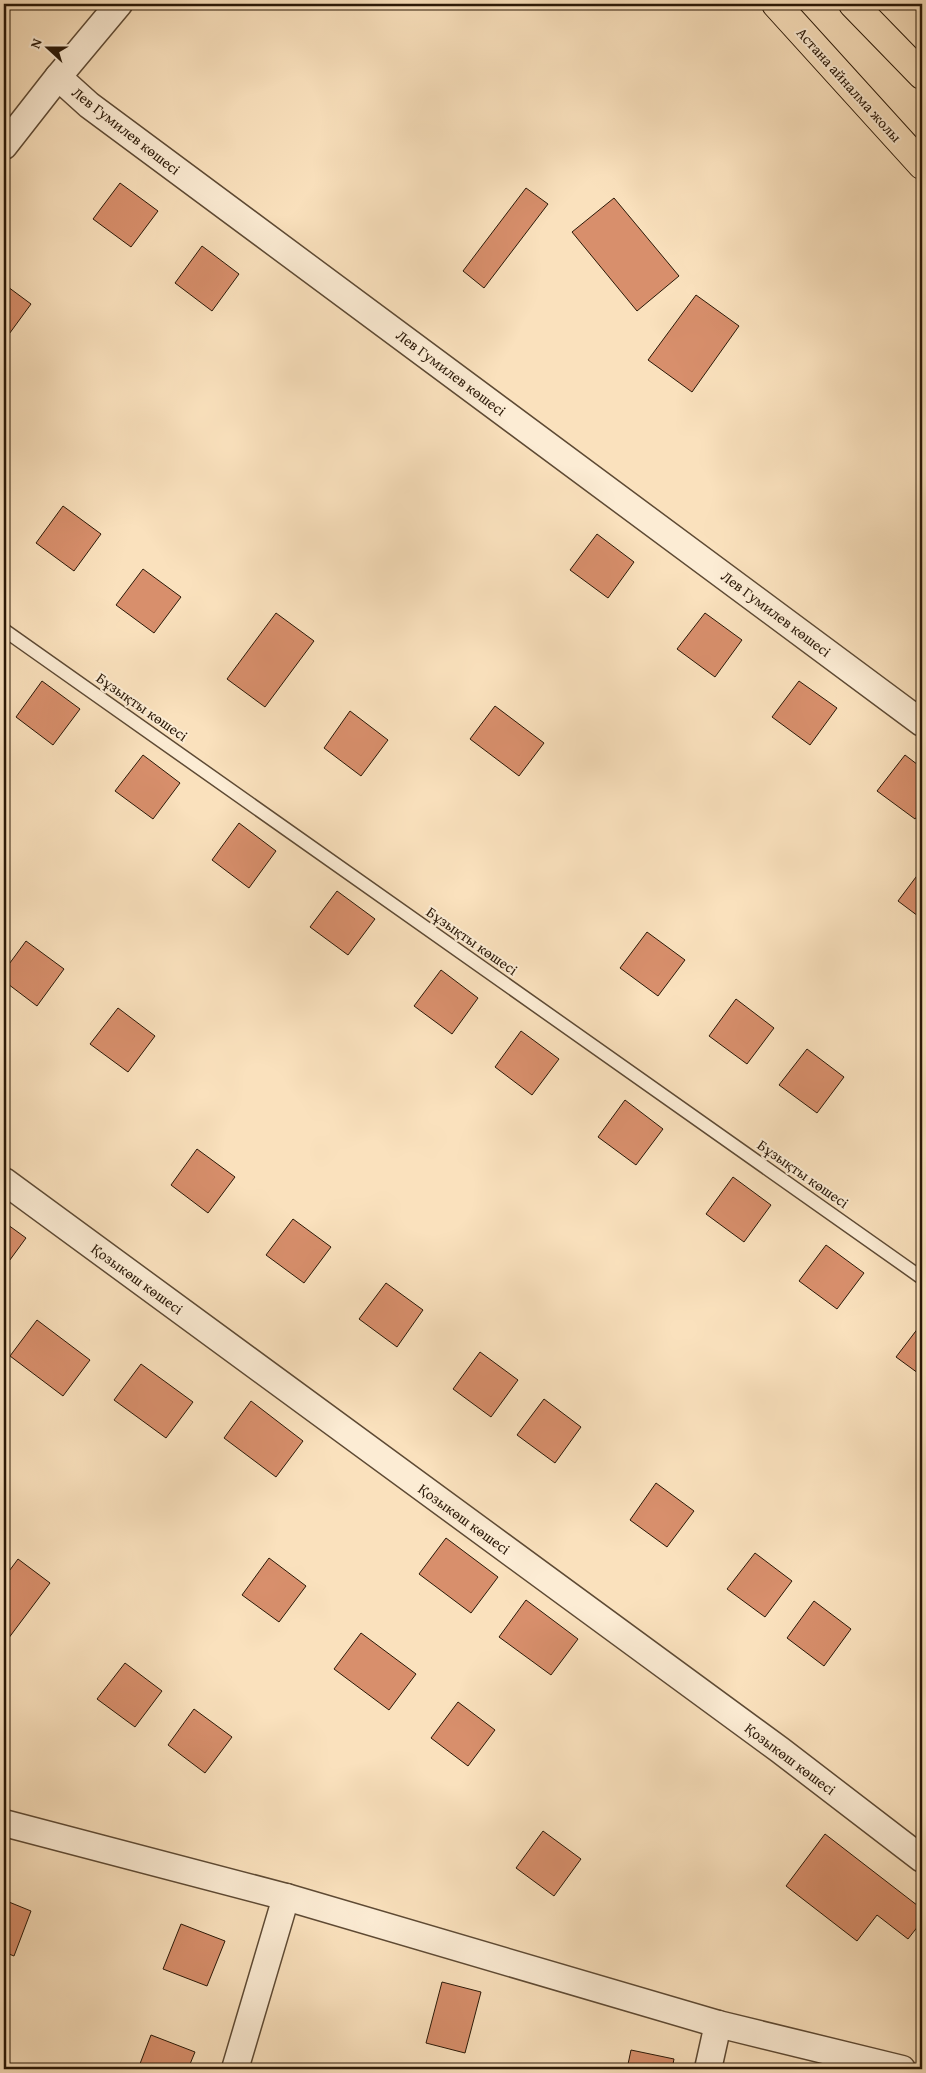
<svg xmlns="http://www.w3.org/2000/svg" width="926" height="2073" font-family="'Gentium Book Plus',serif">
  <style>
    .building { fill: #d88f6c; stroke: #2a1807 }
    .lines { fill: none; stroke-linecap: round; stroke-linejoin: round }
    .service-casing { stroke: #5e4a34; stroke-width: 15 }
    .minor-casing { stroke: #5e4a34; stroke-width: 29 }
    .trunk-casing { stroke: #2a1807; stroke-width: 30 }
    .service { stroke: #fcecd4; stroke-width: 12 }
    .minor { stroke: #fcecd4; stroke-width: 26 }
    .trunk { stroke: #fae1bd; stroke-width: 28 }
    .labels { text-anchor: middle; stroke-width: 4; stroke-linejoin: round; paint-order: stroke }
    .street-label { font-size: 15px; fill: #2a1807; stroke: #fcecd4 }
  </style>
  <rect width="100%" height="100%" fill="#fae1bd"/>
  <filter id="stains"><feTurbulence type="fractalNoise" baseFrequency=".004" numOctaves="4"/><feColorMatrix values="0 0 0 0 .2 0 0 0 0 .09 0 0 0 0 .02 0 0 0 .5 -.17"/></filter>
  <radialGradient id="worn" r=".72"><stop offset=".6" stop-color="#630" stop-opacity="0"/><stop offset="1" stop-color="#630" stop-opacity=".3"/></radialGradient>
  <!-- building -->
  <g class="building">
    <path d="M120,183L158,211L131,247L93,219Z"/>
    <path d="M526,188L548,204L484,288L463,271Z"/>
    <path d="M614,198L679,276L637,311L572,232Z"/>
    <path d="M202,246L239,274L212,311L175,283Z"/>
    <path d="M4,284L31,304L4,341Z"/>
    <path d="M696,295L739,326L692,392L648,360Z"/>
    <path d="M63,506L101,534L74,571L36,543Z"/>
    <path d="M597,534L634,562L608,598L570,570Z"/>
    <path d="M143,569L181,597L154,633L116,605Z"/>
    <path d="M276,613L314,641L265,707L227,679Z"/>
    <path d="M705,613L742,640L715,677L677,649Z"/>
    <path d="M42,681L80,709L53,745L16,717Z"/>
    <path d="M799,681L837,708L810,745L772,717Z"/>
    <path d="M495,706L544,743L519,776L470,739Z"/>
    <path d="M350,711L388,740L361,776L324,748Z"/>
    <path d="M143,755L180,783L153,819L115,791Z"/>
    <path d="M905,755L922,768V810L915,819L877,791Z"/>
    <path d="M239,823L276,851L249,888L212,860Z"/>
    <path d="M922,869V919L898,901Z"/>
    <path d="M337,891L375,919L348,955L310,927Z"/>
    <path d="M647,932L685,960L658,996L620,968Z"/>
    <path d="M26,941L64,969L37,1006L4,981V971Z"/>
    <path d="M441,970L478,998L452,1034L414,1006Z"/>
    <path d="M736,999L774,1028L747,1064L709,1036Z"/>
    <path d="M118,1008L155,1036L128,1072L90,1044Z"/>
    <path d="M521,1031L559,1059L532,1095L495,1067Z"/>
    <path d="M807,1049L844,1077L817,1113L779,1085Z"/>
    <path d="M625,1100L663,1129L636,1165L598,1137Z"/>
    <path d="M197,1149L235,1177L208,1213L171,1185Z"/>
    <path d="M733,1177L771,1205L744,1242L706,1214Z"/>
    <path d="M293,1219L331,1247L304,1283L266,1255Z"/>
    <path d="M4,1222L26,1238L4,1268Z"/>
    <path d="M826,1245L864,1273L837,1309L799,1281Z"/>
    <path d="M386,1283L423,1310L397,1347L359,1319Z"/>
    <path d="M37,1320L90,1360L63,1396L10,1356Z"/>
    <path d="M922,1323V1376L896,1357Z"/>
    <path d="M480,1352L518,1380L491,1417L453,1389Z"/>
    <path d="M141,1364L193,1402L166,1438L114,1400Z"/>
    <path d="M544,1399L581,1427L555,1463L517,1435Z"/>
    <path d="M251,1401L303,1441L276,1477L224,1438Z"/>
    <path d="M656,1483L694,1511L667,1547L630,1520Z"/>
    <path d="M446,1538L498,1577L471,1613L419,1574Z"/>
    <path d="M755,1553L792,1581L765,1617L727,1589Z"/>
    <path d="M269,1558L306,1586L279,1622L242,1595Z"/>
    <path d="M18,1559L50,1583L8,1639L4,1636V1578Z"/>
    <path d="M526,1600L578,1639L551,1675L499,1637Z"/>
    <path d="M814,1601L851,1629L824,1666L787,1638Z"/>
    <path d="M361,1633L416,1674L389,1710L334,1669Z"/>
    <path d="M125,1663L162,1691L135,1727L97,1699Z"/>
    <path d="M458,1702L495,1730L468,1766L431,1738Z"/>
    <path d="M194,1709L232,1737L205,1773L168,1745Z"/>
    <path d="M543,1831L581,1859L554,1896L516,1868Z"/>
    <path d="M825,1834L922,1909V1921L908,1939L877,1915L857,1941L786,1886Z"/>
    <path d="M4,1900L31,1911L14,1956L4,1952Z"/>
    <path d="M181,1924L225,1941L207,1986L163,1969Z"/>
    <path d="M442,1982L481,1992L465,2053L426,2043Z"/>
    <path d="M151,2035L195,2052L188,2069H138Z"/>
    <path d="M631,2050L674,2059L672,2069H627Z"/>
  </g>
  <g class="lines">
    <defs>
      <path id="service" d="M4,630L922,1278"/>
      <g id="minor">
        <path d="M119,4L58,77L89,105L922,723"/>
        <path d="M4,146L58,77"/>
        <path d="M4,1181L780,1750L922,1859"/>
        <path d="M4,1823L286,1897L718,2024L902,2069"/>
        <path d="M235,2069L286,1897"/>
        <path d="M708,2069L718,2024"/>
      </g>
      <g id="trunk">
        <path d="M776,4L922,165"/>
        <path d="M853,4L922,75"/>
      </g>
    </defs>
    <!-- service casing -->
    <use href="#service" class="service-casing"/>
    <!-- minor casing -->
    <use href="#minor" class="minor-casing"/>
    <!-- trunk casing -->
    <use href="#trunk" class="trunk-casing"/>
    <!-- service -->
    <use href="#service" class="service"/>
    <!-- minor -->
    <use href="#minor" class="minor"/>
    <!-- trunk -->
    <use href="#trunk" class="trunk"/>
  </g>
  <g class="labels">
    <!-- street labels -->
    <g class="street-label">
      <text transform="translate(849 85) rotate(48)" y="5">Астана айналма жолы</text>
      <text transform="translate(126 131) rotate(38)" y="5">Лев Гумилев көшесі</text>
      <text transform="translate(451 373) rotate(37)" y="5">Лев Гумилев көшесі</text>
      <text transform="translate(776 614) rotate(37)" y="5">Лев Гумилев көшесі</text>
      <text transform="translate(142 707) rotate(35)" y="5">Бұзықты көшесі</text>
      <text transform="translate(472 941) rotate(35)" y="5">Бұзықты көшесі</text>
      <text transform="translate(803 1174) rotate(35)" y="5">Бұзықты көшесі</text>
      <text transform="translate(137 1279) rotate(36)" y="5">Қозыкөш көшесі</text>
      <text transform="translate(464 1519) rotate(36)" y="5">Қозыкөш көшесі</text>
      <text transform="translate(790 1759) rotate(37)" y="5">Қозыкөш көшесі</text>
    </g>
  </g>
  <!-- margin -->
  <rect width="926" height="2073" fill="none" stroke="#fae1bd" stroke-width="20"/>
  <rect x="5" y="5" width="916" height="2063" fill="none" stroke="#2a1807" stroke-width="2.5"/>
  <rect x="10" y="10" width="906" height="2053" fill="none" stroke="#2a1807"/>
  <!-- north arrow -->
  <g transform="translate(48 48) rotate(291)" stroke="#fcecd4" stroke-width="4" paint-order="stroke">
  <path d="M0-4L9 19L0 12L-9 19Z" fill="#2a1807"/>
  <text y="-8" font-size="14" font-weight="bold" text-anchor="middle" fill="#2a1807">N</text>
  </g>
  <rect width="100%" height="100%" filter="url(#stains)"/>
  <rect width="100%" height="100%" fill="url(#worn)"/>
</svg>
